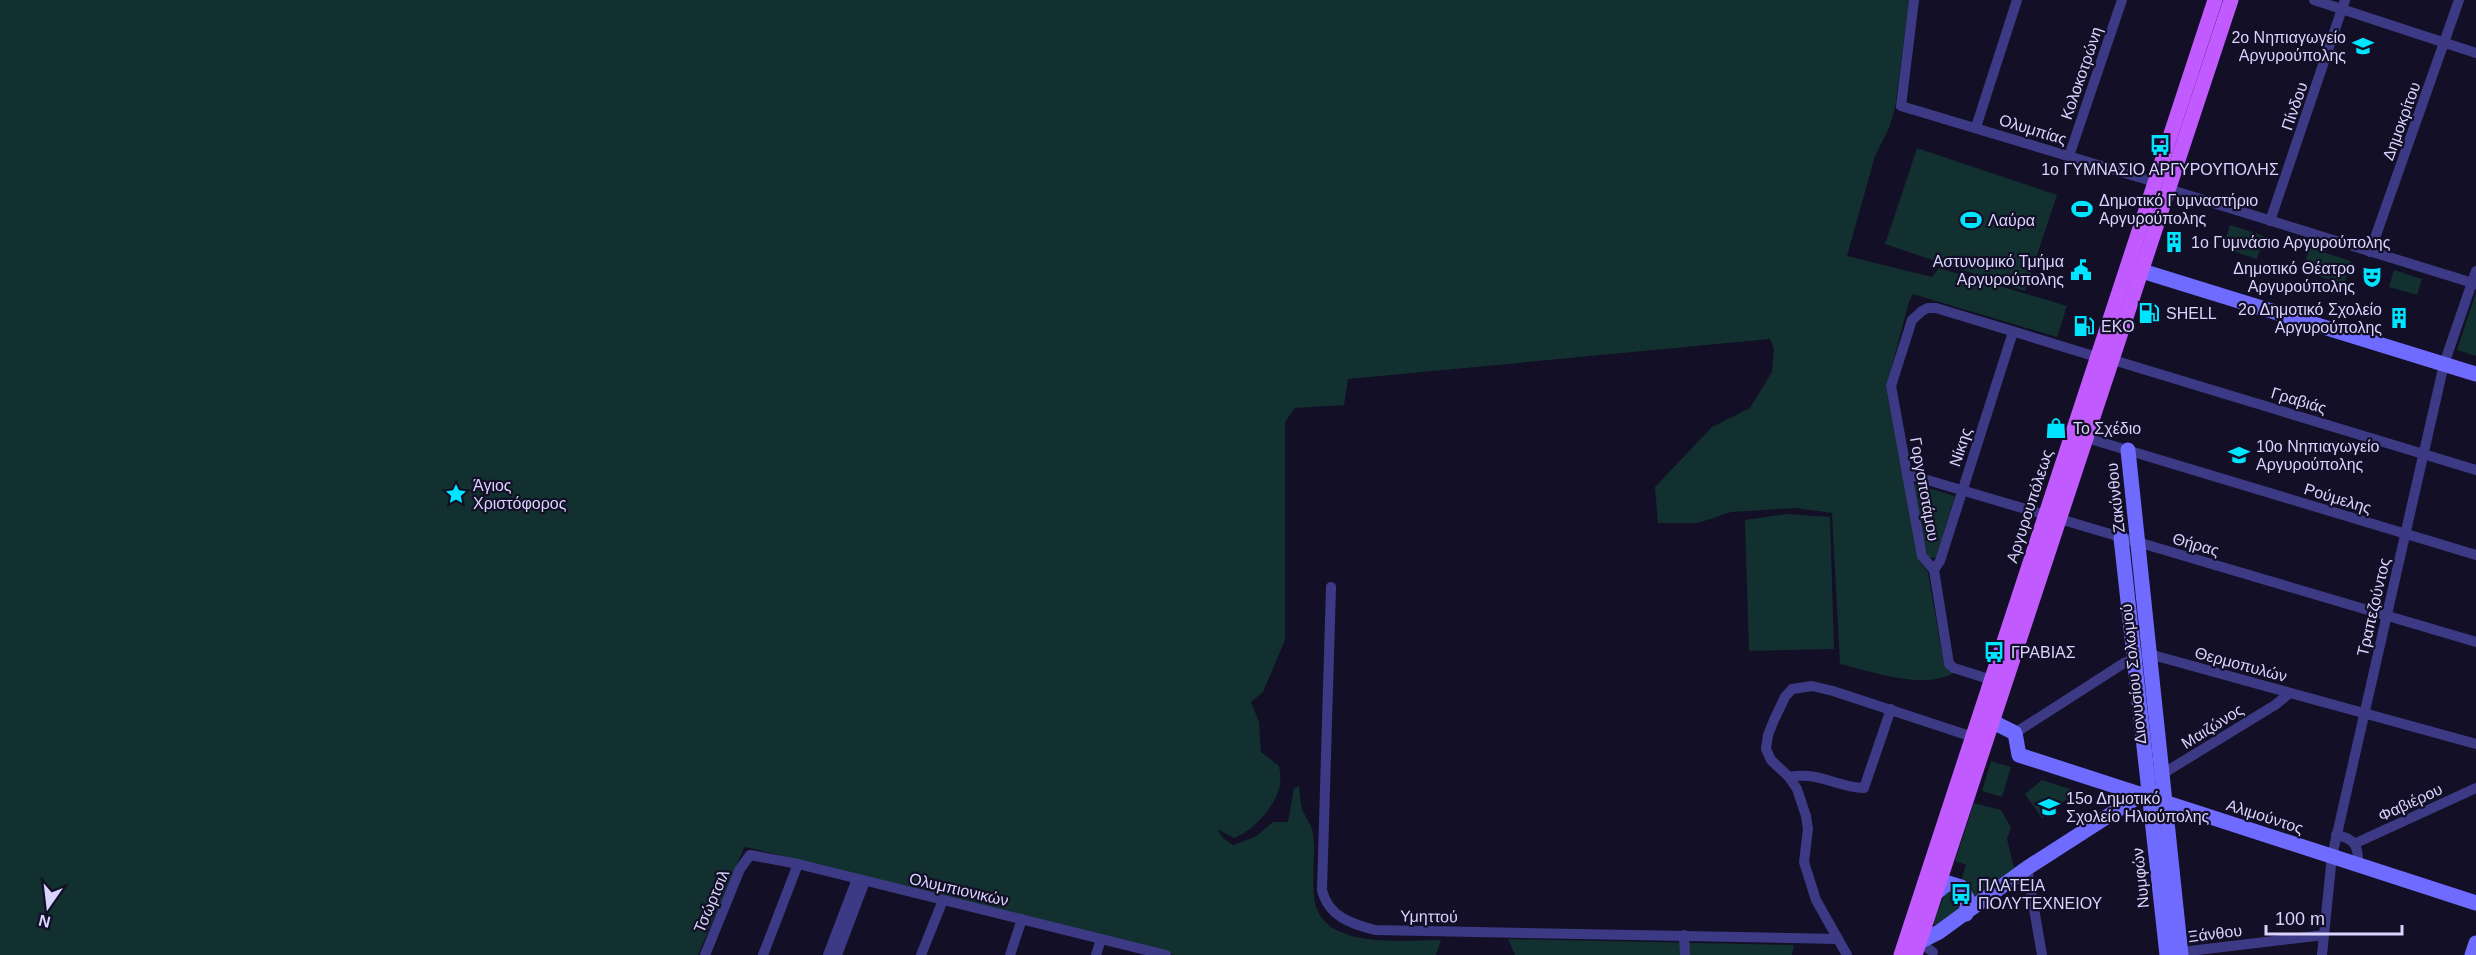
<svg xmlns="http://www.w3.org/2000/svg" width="2476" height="955" font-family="Arial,sans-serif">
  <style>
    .green { fill: #12302f }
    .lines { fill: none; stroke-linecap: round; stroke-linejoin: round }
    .street { stroke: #3d3a85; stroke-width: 10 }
    .secondary { stroke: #6f6bff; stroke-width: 15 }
    .primary { stroke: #c25bff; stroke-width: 15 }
    .labels { text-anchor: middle; stroke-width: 4.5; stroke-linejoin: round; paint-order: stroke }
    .poi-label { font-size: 16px; fill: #d9d4ff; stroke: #130f26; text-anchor: start }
    .street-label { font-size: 16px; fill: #d9d4ff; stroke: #130f26 }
  </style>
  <rect width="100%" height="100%" fill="#130f26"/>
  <!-- green -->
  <g class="green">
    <path d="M0,0H1909L1895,108L1889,128L1875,156L1847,256L1932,277L1939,268L2067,306L2057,337L1913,294L1909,302L1886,388L1919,561L1928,572L1944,666L1954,673C1923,690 1873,672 1840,664L1832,513L1795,508L1731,512L1698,523H1658L1655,487L1712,427L1750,408L1772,372L1774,349L1770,339L1348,379L1344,405L1295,408L1285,422V640L1263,692L1251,702L1259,722L1261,752L1279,766C1280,772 1281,779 1280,785C1276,806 1253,831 1234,838L1217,829L1223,838L1233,845L1255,837L1273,822H1288L1294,788L1299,786C1300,793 1300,801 1302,809C1305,817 1312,825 1313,834C1316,856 1311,880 1315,903C1325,950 1406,940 1441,940L1436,955H1175L746,847L744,848L698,955H0Z"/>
    <path d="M1917,148L2057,195L2025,291L1885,244Z"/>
    <path d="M2230,225L2264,236L2257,259L2223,248Z"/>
    <path d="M2310,248L2351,261L2344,284L2302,271Z"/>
    <path d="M2394,270L2422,279L2417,295L2389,287Z"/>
    <path d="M2476,292V356L2457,350Z"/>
    <path d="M1911,483L1955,496L1936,558L1928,557Z"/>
    <path d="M1787,514L1830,517L1834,649L1749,651L1745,520Z"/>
    <path d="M1991,761L2011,767L2002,797L1982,791Z"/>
    <path d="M2042,780L2073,790L2074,794L2042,818L2025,794Z"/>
    <path d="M1974,803L2001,810L2011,828L2007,839L2015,872L1977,899L1961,881L1966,865L1955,861Z"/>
    <path d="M1946,891H1954L1961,897V910L1936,926L1933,923Z"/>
    <path d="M1508,939L1794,945L1792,955H1515Z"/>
  </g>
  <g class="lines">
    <!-- street -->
    <g class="street">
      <path d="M1914,0L1901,106L2155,182"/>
      <path d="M2314,0L2476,53"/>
      <path d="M1976,127L2017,0"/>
      <path d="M2069,156L2122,0"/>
      <path d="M2168,189L2476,284"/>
      <path d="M2270,221L2345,0"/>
      <path d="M2370,252L2459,0"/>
      <path d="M2113,360L2476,470"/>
      <path d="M2087,438L2476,555"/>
      <path d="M1907,474L2476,642"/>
      <path d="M1934,570L1940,561L2013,332"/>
      <path d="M1331,587L1322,890C1328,916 1351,924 1375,930L1838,939L1847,955"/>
      <path d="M1992,680L1954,668L1949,664L1934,570L1922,556L1891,386L1912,320L1922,311L1928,308H1936L2097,357"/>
      <path d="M2015,733L2124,663L2149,654L2476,744"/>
      <path d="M2159,776L2275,705L2290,693"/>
      <path d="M1789,777C1819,771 1836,787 1864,788L1891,709"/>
      <path d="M2336,835C2355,838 2359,847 2358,865"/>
      <path d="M2356,843L2476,788"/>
      <path d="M2027,868L2042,955"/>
      <path d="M1684,935L1685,955"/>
      <path d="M1838,939L1816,900L1804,862L1808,829L1806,816L1797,789L1789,777L1771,760L1766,749L1768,735L1774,720L1785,697L1792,689L1812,686L1833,691L1973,737"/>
      <path d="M1916,940L1933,952"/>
      <path d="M2181,952L2324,935"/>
      <path d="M705,955L740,869L750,855L798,864L1166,955"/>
      <path d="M763,955L798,864"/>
      <path d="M828,955L857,879"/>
      <path d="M837,955L865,881"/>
      <path d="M921,955L943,900"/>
      <path d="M1010,955L1022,919"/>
      <path d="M1096,955L1101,939"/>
      <path d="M2322,955L2332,856L2444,364L2476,271"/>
    </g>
    <!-- secondary -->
    <g class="secondary">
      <path d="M2129,267L2476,374"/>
      <path d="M2128,450L2181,955"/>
      <path d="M2121,538L2167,955"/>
      <path d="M1993,722L2015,733L2019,755L2476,903"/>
      <path d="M1937,892L1948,883L1961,887L1968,900L1966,914"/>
      <path d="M1914,948L1919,942L1939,932L2027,868L2136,798L2138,794"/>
      <path d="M2472,955L2476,943"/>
    </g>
    <!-- primary -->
    <g class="primary">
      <path d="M1901,955L2215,0"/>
      <path d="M1915,955L2231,0"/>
    </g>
  </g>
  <!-- icons -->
  <defs>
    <symbol id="school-bare" viewBox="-9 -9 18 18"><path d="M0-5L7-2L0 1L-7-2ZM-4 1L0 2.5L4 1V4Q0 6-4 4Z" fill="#00e5ff" stroke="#130f26" stroke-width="2.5" paint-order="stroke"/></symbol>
    <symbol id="bus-bare" viewBox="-9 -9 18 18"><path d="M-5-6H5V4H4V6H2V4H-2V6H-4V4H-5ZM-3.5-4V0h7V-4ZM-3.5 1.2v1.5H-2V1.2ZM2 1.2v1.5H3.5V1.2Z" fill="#00e5ff" stroke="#130f26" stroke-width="2.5" paint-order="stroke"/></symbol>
    <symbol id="stadium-bare" viewBox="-9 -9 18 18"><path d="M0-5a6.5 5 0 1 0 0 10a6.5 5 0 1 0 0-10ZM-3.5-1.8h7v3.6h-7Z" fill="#00e5ff" stroke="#130f26" stroke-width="2.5" paint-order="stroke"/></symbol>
    <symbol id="building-bare" viewBox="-9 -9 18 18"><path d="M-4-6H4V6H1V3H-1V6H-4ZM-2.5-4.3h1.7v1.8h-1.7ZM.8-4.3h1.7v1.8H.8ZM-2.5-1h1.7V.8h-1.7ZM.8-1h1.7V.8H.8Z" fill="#00e5ff" stroke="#130f26" stroke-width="2.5" paint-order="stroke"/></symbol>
    <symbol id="civic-bare" viewBox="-9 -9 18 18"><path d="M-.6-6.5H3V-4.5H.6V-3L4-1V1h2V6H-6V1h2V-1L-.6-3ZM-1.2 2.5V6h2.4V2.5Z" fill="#00e5ff" stroke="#130f26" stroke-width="2.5" paint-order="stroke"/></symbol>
    <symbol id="theatre-bare" viewBox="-9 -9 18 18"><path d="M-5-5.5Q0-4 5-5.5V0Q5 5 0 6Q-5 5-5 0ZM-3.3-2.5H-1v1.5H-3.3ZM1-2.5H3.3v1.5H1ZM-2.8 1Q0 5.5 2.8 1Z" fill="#00e5ff" stroke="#130f26" stroke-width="2.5" paint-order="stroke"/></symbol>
    <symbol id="fuel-bare" viewBox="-9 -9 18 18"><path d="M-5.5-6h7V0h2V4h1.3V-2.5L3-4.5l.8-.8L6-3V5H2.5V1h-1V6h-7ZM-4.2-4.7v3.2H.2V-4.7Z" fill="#00e5ff" stroke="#130f26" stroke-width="2.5" paint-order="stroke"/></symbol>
    <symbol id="shop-bare" viewBox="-9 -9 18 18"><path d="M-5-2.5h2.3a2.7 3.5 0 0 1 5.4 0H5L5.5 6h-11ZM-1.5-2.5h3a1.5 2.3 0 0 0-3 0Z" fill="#00e5ff" stroke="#130f26" stroke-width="2.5" paint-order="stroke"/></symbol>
    <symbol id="sight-bare" viewBox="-9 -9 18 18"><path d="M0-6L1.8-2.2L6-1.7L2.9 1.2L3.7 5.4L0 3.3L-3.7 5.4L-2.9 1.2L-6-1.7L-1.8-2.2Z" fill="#00e5ff" stroke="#130f26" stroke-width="2.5" paint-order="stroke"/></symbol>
  </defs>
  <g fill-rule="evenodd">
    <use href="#school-bare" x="2348" y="31" width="30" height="30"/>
    <use href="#bus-bare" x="2145" y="130" width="30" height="30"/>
    <use href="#stadium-bare" x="2067" y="194" width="30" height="30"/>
    <use href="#stadium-bare" x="1956" y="205" width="30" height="30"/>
    <use href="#building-bare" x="2159" y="227" width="30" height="30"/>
    <use href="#civic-bare" x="2066" y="255" width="30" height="30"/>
    <use href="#theatre-bare" x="2357" y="262" width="30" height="30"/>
    <use href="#fuel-bare" x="2134" y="298" width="30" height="30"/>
    <use href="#building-bare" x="2384" y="303" width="30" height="30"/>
    <use href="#fuel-bare" x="2069" y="311" width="30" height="30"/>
    <use href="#shop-bare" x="2041" y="413" width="30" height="30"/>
    <use href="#school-bare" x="2224" y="440" width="30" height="30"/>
    <use href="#sight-bare" x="441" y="479" width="30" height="30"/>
    <use href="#bus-bare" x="1979" y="637" width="30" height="30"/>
    <use href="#school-bare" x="2034" y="792" width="30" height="30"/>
    <use href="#bus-bare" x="1946" y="879" width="30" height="30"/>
  </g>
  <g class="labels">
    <!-- poi labels -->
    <g class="poi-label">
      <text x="2346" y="43" text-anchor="end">2ο Νηπιαγωγείο<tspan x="2346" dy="18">Αργυρούπολης</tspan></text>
      <text x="2160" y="175" text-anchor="middle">1ο ΓΥΜΝΑΣΙΟ ΑΡΓΥΡΟΥΠΟΛΗΣ</text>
      <text x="2099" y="206">Δημοτικό Γυμναστήριο<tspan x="2099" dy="18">Αργυρούπολης</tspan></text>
      <text x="1988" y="226">Λαύρα</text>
      <text x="2191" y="248">1ο Γυμνάσιο Αργυρούπολης</text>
      <text x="2064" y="267" text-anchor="end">Αστυνομικό Τμήμα<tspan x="2064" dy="18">Αργυρούπολης</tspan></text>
      <text x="2355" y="274" text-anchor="end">Δημοτικό Θέατρο<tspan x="2355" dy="18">Αργυρούπολης</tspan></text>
      <text x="2382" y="315" text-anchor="end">2ο Δημοτικό Σχολείο<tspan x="2382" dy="18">Αργυρούπολης</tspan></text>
      <text x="2166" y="319">SHELL</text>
      <text x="2101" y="332">EKO</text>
      <text x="2073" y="434">Το Σχέδιο</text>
      <text x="2256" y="452">10ο Νηπιαγωγείο<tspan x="2256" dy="18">Αργυρούπολης</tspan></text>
      <text x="473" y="491">Άγιος<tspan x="473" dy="18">Χριστόφορος</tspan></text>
      <text x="2011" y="658">ΓΡΑΒΙΑΣ</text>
      <text x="2066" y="804">15ο Δημοτικό<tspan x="2066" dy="18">Σχολείο Ηλιούπολης</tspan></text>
      <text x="1978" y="891">ΠΛΑΤΕΙΑ<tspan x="1978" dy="18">ΠΟΛΥΤΕΧΝΕΙΟΥ</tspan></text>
    </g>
    <!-- street labels -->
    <g class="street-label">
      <text transform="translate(2081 73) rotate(-71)" y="6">Κολοκοτρώνη</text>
      <text transform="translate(2294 106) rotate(-71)" y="6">Πίνδου</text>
      <text transform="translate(2401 121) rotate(-70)" y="6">Δημοκρίτου</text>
      <text transform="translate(2033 129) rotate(17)" y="6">Ολυμπίας</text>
      <text transform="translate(2299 400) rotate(17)" y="6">Γραβιάς</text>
      <text transform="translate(1960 447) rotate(-72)" y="6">Νίκης</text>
      <text transform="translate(1925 489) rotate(80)" y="6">Γοργοποτάμου</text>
      <text transform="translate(2115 498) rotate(-96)" y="6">Ζακύνθου</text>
      <text transform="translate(2338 498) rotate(17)" y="6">Ρούμελης</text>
      <text transform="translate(2029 506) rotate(-72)" y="6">Αργυρουπόλεως</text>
      <text transform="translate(2196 544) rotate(16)" y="6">Θήρας</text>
      <text transform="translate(2373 607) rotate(-77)" y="6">Τραπεζούντος</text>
      <text transform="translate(2241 664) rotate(15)" y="6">Θερμοπυλών</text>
      <text transform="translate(2133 674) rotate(-96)" y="6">Διονυσίου Σολωμού</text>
      <text transform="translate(2212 726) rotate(-32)" y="6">Μαιζώνος</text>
      <text transform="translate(2410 802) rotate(-25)" y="6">Φαβιέρου</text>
      <text transform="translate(2265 816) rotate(18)" y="6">Αλιμούντος</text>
      <text transform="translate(2140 878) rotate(-96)" y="6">Νυμφών</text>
      <text transform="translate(959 889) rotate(13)" y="6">Ολυμπιονικών</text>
      <text transform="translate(711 901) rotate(-67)" y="6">Τσώρτσιλ</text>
      <text transform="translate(1429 916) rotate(1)" y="6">Υμηττού</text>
      <text transform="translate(2215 933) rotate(-7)" y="6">Ξάνθου</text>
    </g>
  </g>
  <!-- north arrow -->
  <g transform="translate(48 907) rotate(194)" stroke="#130f26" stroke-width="4.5" paint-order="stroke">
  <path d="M0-4.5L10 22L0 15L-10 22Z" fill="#d9d4ff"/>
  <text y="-9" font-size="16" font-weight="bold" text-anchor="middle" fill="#d9d4ff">N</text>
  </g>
  <!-- scale -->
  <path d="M2266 925v9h136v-9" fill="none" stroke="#d9d4ff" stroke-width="3"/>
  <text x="2275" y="925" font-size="18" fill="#d9d4ff" stroke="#130f26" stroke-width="4.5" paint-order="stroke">100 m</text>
</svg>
